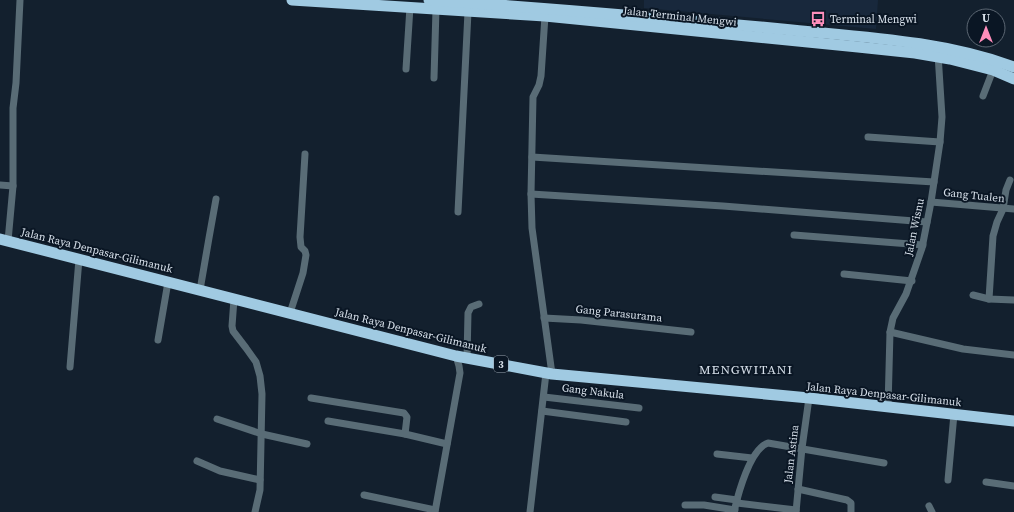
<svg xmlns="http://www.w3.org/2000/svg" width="1014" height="512" font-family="'Source Serif 4',serif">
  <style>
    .built { fill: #18283c }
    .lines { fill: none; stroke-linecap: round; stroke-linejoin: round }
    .minor { stroke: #596c76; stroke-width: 7 }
    .trunk { stroke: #a0cae2; stroke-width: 11 }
    .labels { text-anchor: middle; stroke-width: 4; stroke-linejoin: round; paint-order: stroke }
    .shield { fill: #0a1624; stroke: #9aa3af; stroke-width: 1 }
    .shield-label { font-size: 10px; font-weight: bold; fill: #d7e0ea }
    .street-label { font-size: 11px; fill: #d7e0ea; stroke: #0a1624 }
    .poi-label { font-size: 11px; fill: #d7e0ea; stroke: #0a1624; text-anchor: start }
    .quarter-label { font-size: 13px; letter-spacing: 1px; fill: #d7e0ea; stroke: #0a1624 }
  </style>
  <rect width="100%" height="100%" fill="#13202e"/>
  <!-- built -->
  <path class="built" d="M644,0H878L876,29L644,8Z"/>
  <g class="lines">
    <!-- minor -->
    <g class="minor">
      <path d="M545,16L541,76L539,85L533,97L531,194L532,228L552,374"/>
      <path d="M406,69L410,7"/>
      <path d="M434,78L436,9"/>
      <path d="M983,96L993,70"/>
      <path d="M868,137L940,142"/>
      <path d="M532,157L934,182"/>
      <path d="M0,185L13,186"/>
      <path d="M531,194L723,206L927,222"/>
      <path d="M931,202L1014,209"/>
      <path d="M458,212L468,12"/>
      <path d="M794,235L923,245"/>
      <path d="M8,241L13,186V108L16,83L20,0"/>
      <path d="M844,274L912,281"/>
      <path d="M200,290L209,238L216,199"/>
      <path d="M973,295L989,299L1014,300"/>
      <path d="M234,299L232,326L233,331L246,348L256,362L260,376L262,394L260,490L255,512"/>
      <path d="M989,299L993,236L997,222L1003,209L1006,190L1010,180"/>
      <path d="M290,313L303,273L306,255L305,251L301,247L300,237L305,154"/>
      <path d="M544,318L581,320L691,332"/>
      <path d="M890,332L963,349L1014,355"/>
      <path d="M158,340L168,282"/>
      <path d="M467,358L468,313L471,307L479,304"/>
      <path d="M70,367L79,259"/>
      <path d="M544,397L639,408"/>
      <path d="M311,398L404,413L407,417L405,434"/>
      <path d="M888,407L890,332L893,318L906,294L922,248L931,202L940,142L942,117L938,54"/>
      <path d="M542,411L626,422"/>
      <path d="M217,419L262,434L307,444"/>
      <path d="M328,421L405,434L447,444"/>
      <path d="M717,454L752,458"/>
      <path d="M197,461L220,471L260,480"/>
      <path d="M948,480L954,414"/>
      <path d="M986,482L1014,486"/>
      <path d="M798,489L847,500L851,503V512"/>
      <path d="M364,495L435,510"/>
      <path d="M715,497L737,500"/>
      <path d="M737,503L796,510"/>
      <path d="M685,505H704L735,510"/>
      <path d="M929,506L932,512"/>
      <path d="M435,512L460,373L459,366L456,356"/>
      <path d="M530,512L546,373"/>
      <path d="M734,512C738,494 750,449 768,443L884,463"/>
      <path d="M796,512L802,448L809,398"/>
    </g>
    <!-- trunk -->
    <g class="trunk">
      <path d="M292,0L545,16L858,47L915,53L950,59L993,70L1014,79"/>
      <path d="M429,0C547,8 665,18 782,29C860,37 940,40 1014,67"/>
      <path d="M0,239L456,356L552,374L809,398L1014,421"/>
    </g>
  </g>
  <!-- icons -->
  <defs>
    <symbol id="bus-bare" viewBox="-9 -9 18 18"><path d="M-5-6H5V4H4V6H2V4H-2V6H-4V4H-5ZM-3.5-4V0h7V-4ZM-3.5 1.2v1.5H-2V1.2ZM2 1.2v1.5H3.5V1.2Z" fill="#fe8ebb" stroke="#0a1624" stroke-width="2.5" paint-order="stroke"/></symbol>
  </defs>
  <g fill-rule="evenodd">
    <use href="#bus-bare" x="807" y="8" width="22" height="22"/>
  </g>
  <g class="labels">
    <!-- shield labels -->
    <rect class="shield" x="494" y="356" width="14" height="16" rx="3"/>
    <g class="shield-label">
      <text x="501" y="368">3</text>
    </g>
    <!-- street labels -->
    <g class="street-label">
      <text transform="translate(680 16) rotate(6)" y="4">Jalan Terminal Mengwi</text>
      <text transform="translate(974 195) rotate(6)" y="4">Gang Tualen</text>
      <text transform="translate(914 227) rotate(-78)" y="4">Jalan Wisnu</text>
      <text transform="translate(97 250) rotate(14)" y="4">Jalan Raya Denpasar-Gilimanuk</text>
      <text transform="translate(619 313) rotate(6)" y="4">Gang Parasurama</text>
      <text transform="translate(411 330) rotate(14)" y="4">Jalan Raya Denpasar-Gilimanuk</text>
      <text transform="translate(593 391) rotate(7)" y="4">Gang Nakula</text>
      <text transform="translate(884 394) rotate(6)" y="4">Jalan Raya Denpasar-Gilimanuk</text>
      <text transform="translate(791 454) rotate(-83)" y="4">Jalan Astina</text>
    </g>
    <!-- poi labels -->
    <g class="poi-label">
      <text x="830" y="23">Terminal Mengwi</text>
    </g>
    <!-- quarter labels -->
    <g class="quarter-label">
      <text x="746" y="374">MENGWITANI</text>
    </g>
  </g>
  <!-- north arrow -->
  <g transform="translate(986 28)"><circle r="19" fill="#0a1624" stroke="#5c6773"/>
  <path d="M0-3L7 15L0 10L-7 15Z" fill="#fe8ebb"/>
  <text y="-6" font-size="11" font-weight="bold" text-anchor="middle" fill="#d7e0ea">U</text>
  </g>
</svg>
